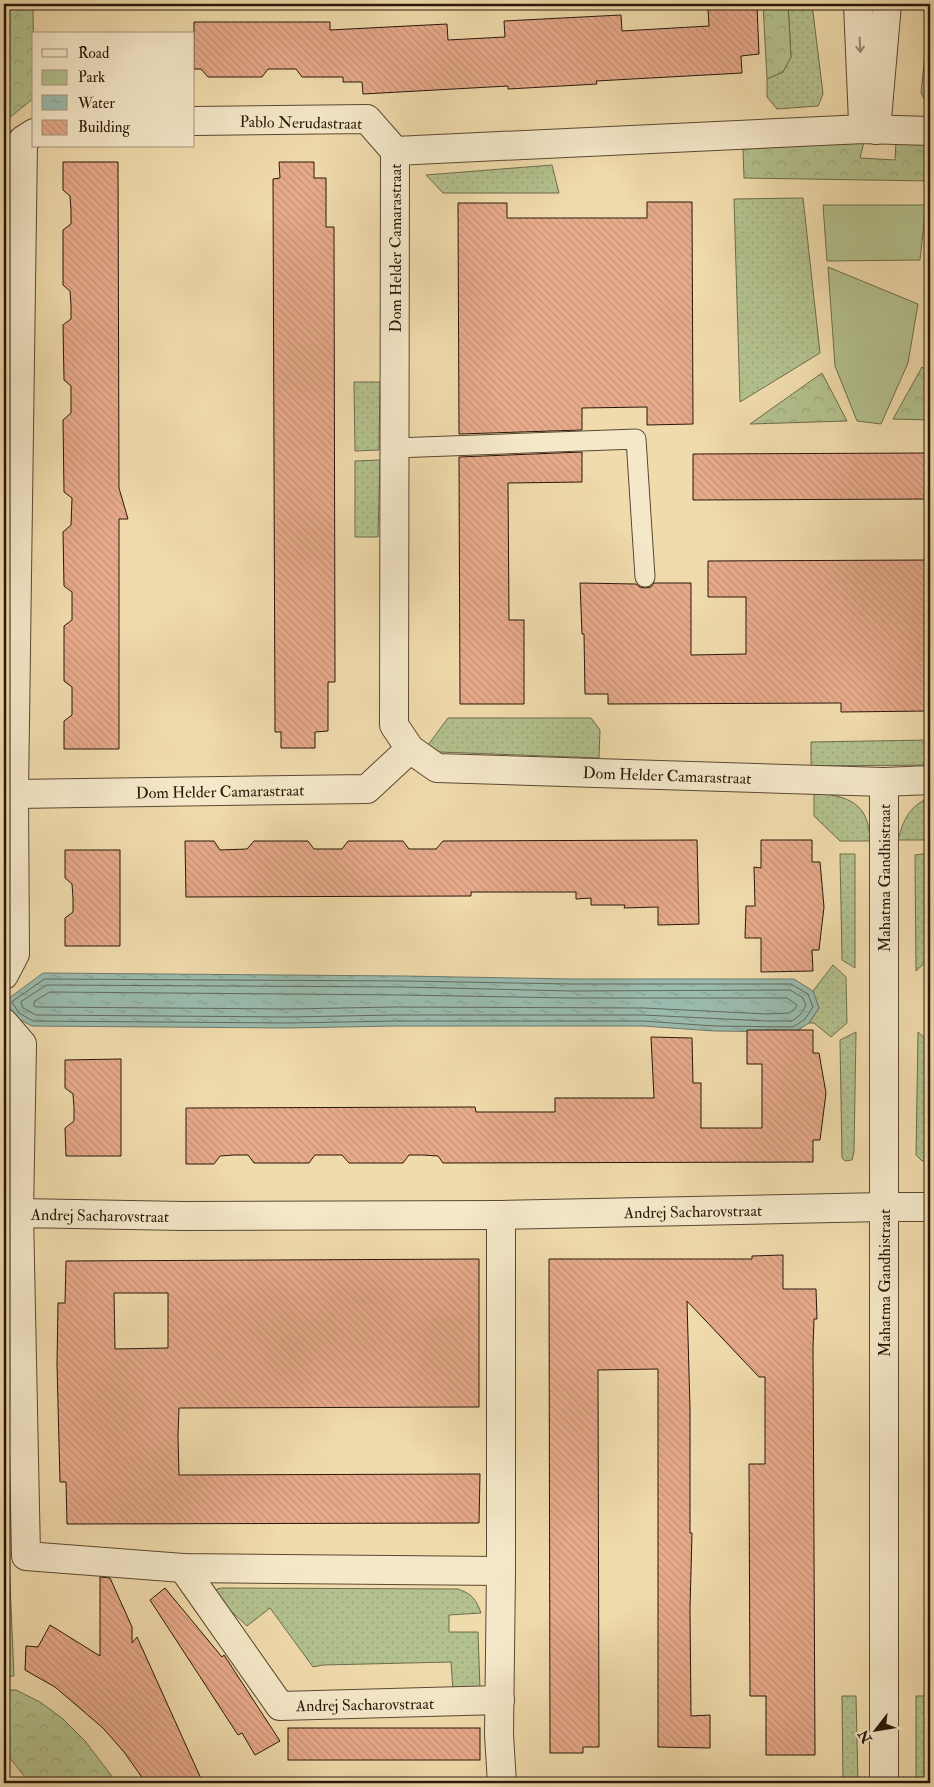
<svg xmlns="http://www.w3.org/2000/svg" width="934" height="1787" font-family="'IM FELL Double Pica',serif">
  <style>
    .grass { fill: url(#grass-dots); stroke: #6e6c4c }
    .forest { fill: url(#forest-crowns); stroke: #6e6c4c }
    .green { fill: #b3c18e; stroke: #6e6c4c }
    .water { fill: url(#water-ripples); stroke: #6c7a6c }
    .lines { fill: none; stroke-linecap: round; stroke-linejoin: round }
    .shore { stroke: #616a5c; stroke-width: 1 }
    .building { fill: url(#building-back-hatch); stroke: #28180a; fill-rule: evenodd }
    .lane-casing { stroke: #5a4932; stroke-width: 21 }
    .street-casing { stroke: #5a4932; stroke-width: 30 }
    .lane { stroke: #f5e8c9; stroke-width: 19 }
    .street { stroke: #f5e8c9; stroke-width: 28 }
    .oneway { stroke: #998a73 }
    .labels { text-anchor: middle; stroke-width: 5; stroke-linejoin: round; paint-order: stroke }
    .street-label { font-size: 16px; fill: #28180a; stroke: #f5e8c9 }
  </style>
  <defs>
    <pattern id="grass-dots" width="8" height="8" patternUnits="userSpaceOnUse" patternTransform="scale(1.25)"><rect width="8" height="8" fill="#b3c18e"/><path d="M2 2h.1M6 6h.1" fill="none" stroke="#9aa579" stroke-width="1.8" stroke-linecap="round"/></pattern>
    <pattern id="forest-crowns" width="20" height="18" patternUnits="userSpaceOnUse" patternTransform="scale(1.25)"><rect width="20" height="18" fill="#b3c18e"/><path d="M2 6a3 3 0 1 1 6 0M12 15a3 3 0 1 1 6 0" fill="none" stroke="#9aa579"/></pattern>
    <pattern id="water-ripples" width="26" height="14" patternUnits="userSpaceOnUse" patternTransform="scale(1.25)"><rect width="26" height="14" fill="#9abbae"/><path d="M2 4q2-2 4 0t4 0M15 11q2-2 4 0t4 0" fill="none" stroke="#85a094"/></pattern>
    <pattern id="building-back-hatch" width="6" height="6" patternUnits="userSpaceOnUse" patternTransform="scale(1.25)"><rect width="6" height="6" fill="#e7aa8b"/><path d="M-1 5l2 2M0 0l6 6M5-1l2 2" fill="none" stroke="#c69277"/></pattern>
  </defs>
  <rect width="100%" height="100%" fill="#f0dbac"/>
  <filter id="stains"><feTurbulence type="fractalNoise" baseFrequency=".004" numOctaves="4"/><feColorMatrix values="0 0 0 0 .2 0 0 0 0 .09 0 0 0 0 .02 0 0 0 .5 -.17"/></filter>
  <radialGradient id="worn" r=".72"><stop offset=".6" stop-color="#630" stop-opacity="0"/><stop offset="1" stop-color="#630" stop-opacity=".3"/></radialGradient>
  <!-- grass -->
  <g class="grass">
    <path d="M788,4H812L823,94L818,106L777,109L767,97V79L783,72L791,57Z"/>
    <path d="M930,4V106H928L921,93Z"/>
    <path d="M552,165L559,193H443L426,175Z"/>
    <path d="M803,198L820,353L740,402L734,199Z"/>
    <path d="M354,382H380L379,450L355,451Z"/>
    <path d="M380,460L378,537H355V461Z"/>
    <path d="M448,718H591L600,730L599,758L439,752L428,745Z"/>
    <path d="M930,740V765L811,766V742Z"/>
    <path d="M814,793C848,796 869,802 870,841H840L814,816Z"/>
    <path d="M930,797V840H898C904,818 909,807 930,797Z"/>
    <path d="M930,853V958L916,971L915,855Z"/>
    <path d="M840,854H855V968L842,960Z"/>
    <path d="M833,965L846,977L847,1023L831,1037L814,1023H809L819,1008L813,991Z"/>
    <path d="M930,974V1026L926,1021V978Z"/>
    <path d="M856,1032L854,1152L852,1160L845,1161L842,1158L840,1040Z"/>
    <path d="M918,1032L930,1043V1161H922L916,1155Z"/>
    <path d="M222,1588L458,1589C472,1594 476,1599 481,1613L449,1615V1632H478L480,1689L453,1691L451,1662L323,1665L313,1667L270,1608L247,1626L218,1599L215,1594L217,1589Z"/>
    <path d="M842,1696H856L858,1783H843Z"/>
    <rect x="916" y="1696" width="14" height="87"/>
  </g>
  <!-- forest -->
  <g class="forest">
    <path d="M4,4H33L34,98L4,122Z"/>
    <path d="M763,4H788L791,57L783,72L767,79Z"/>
    <path d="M896,141L930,144V181L744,178L743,149L864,142L860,158L895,160Z"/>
    <path d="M922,367L930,373V420L893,419Z"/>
    <path d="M822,373L847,421L750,424Z"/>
    <path d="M4,1053L5,1056L7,1546H4Z"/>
    <path d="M9,1561L14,1676L4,1677V1562Z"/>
    <path d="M4,1690H16L40,1702L63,1719L85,1741L117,1783H30L4,1751Z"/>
  </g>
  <!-- green -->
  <g class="green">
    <path d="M823,205H926L920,260L827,261Z"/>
    <path d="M828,267L918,304L908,363L881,424L857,421L835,366Z"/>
  </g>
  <!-- water -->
  <path class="water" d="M43,973L403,976L571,979H794L813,991L819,1008L809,1023L795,1032L714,1031L643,1026H394L289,1028L32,1026L15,1017L5,1001Z"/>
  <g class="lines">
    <!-- shore -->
    <g class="shore">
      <path d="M45,979L403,981L571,984H791L808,994L813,1007L805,1019L793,1027L714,1026L643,1021H394L289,1023L33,1021L19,1013L12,1002Z"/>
      <path d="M47,985L403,987L571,991L790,990L803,998L806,1006L800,1015L792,1021H766L643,1015H394L289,1017L36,1015L23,1008L21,1002Z"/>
      <path d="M50,992L403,995L571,998H787L797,1005L795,1009L789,1013L767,1014L643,1008L394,1007L289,1009L37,1007L34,1006V1002Z"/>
    </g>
  </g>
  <!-- building -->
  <g class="building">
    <path d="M757,6L759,54L741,56L742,73L596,81L597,84L508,89V86L363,94L362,82H343V77H302L296,69H268L262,77H208L201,69H194V22H330V30L447,24L448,40L505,37L504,21L621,15L622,31L709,26L708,9Z"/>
    <path d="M63,162H118L119,488L128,519H119V749H64V721L72,715V687L64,681V626L72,620V592L64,586L63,532L71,525L72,498L64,492L63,420L71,413V386L64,380L63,325L71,319V305L70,291L63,285V230L71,224V210L70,196L63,190Z"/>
    <path d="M279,162H314V178H326V227H334L335,682H328V731L315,732V748H281V732H275L273,179L280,178Z"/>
    <path d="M647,202H692L693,424L647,425V407L582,408V430L459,434L458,203H507V218H647Z"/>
    <path d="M582,452V482L508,483L509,620H524V704H460L459,457Z"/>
    <path d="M930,453V499L693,500V454Z"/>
    <path d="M930,560V703H928V711L841,712V703L608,704V694H585L584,634H582L580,583L636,584L640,587L645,588L651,587L654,583H691V655L746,654V597H708V561Z"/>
    <path d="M697,840L699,924L658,925V907L624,908L625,905H591V898L576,899V892H471V896L186,897L185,841H214L220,850L247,849L254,841H308L314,849H342L348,841H403L409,849H436L443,841Z"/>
    <path d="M761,840H812V862H820L824,907L819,950H812L813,971L761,972V938H745L746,906H755L754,867L761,868Z"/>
    <path d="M65,850H120V946H65V918L73,912V898L72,884L65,878Z"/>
    <path d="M747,1030H813V1053H819L826,1093L820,1140H813V1162L443,1163L438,1156L423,1155H409L403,1163H349L342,1155H315L309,1163H254L248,1155H234L220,1156L214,1164H186V1108L475,1107L476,1112H555V1098H654L651,1037L692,1038L693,1083H701V1128H762V1064H747Z"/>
    <path d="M121,1059V1156H66L65,1128L74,1121V1108L73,1094L65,1088V1060Z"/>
    <path d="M783,1255V1289H816L817,1319H814L813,1348L815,1755H766V1696H750L749,1464H765V1377H759L687,1301L690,1409V1533H692L690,1609L691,1716L710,1715V1748L658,1747V1369L598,1370L599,1747H583V1753H550L549,1259H752V1256Z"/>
    <path d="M479,1259V1407L179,1408L178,1436L179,1475L480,1474L479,1523L67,1524L66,1482H60L57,1364L58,1303H65L66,1261ZM114,1293H168V1348L115,1349Z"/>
    <path d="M100,1577L110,1578L132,1627V1643L137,1637L203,1783H146L124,1752L103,1728L55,1687L25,1670L26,1646L38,1647L50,1625L100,1656Z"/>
    <path d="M165,1588L222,1657L224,1655L280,1741L255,1755L242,1733L238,1735L150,1600Z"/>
    <rect x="288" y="1728" width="192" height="32"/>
  </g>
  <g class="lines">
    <defs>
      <path id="lane" d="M395,448L636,439L645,577"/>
      <g id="street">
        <path d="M858,4L863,122"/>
        <path d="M194,121L367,119L395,151"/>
        <path d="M876,130L887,4"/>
        <path d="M930,131L864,129L395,151L394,725L410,749L437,768L884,782L930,780"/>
        <path d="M14,794L367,789L410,749"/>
        <path d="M4,975L15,954L14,794L23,140L34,133"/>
        <path d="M4,1023L22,1044L19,1213"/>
        <path d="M501,1215V1571L499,1735L502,1783"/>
        <path d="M183,1568L280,1706L500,1700"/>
        <path d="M501,1571L183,1568L26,1556L19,1213L184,1216L501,1215L884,1207H930"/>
        <path d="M884,1783V782"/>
      </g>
    </defs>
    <!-- lane casing -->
    <use href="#lane" class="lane-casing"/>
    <!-- street casing -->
    <use href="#street" class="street-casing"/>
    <!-- lane -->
    <use href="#lane" class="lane"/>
    <!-- street -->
    <use href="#street" class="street"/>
  </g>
  <!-- one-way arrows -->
  <defs><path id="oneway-shaft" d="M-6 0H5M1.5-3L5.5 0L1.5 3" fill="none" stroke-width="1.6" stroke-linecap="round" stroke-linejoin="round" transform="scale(1.25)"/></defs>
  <use class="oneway" href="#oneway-shaft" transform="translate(860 45) rotate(87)"/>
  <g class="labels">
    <!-- street labels -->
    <g class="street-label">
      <text transform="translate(301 122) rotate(1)" y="6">Pablo Nerudastraat</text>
      <text transform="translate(395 248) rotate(-90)" y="6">Dom Helder Camarastraat</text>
      <text transform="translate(667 775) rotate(2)" y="6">Dom Helder Camarastraat</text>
      <text transform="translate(220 791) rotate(-1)" y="6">Dom Helder Camarastraat</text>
      <text transform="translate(884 878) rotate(-90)" y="6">Mahatma Gandhistraat</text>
      <text transform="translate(693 1211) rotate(-1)" y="6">Andrej Sacharovstraat</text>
      <text transform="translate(100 1215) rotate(1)" y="6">Andrej Sacharovstraat</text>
      <text transform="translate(884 1283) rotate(-90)" y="6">Mahatma Gandhistraat</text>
      <text transform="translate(365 1704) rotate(-1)" y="6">Andrej Sacharovstraat</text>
    </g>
  </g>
  <!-- margin -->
  <rect width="934" height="1787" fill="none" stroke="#f0dbac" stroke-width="20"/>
  <rect x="5" y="5" width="924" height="1777" fill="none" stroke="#28180a" stroke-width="2.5"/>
  <rect x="10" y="10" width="914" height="1767" fill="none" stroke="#28180a"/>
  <!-- legend -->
  <rect x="32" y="32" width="162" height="115" fill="#f5e8c9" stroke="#a3957d"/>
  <rect x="42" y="49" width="25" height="8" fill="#f5e8c9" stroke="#a3957d"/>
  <text x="78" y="58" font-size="15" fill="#28180a">Road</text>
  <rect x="42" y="70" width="25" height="15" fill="#b3c18e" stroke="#a3957d"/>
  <text x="78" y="82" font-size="15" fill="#28180a">Park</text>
  <rect x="42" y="95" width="25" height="15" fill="url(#water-ripples)" stroke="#a3957d"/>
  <text x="78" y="108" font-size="15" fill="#28180a">Water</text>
  <rect x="42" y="120" width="25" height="15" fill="url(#building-back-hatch)" stroke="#a3957d"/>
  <text x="78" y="132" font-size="15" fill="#28180a">Building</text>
  <!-- north arrow -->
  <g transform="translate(876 1730) rotate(239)" stroke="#f5e8c9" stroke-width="4" paint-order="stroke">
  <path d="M0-4L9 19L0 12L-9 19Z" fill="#28180a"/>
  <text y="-8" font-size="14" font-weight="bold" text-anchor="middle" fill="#28180a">N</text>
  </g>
  <rect width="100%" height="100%" filter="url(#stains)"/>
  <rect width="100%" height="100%" fill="url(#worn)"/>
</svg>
